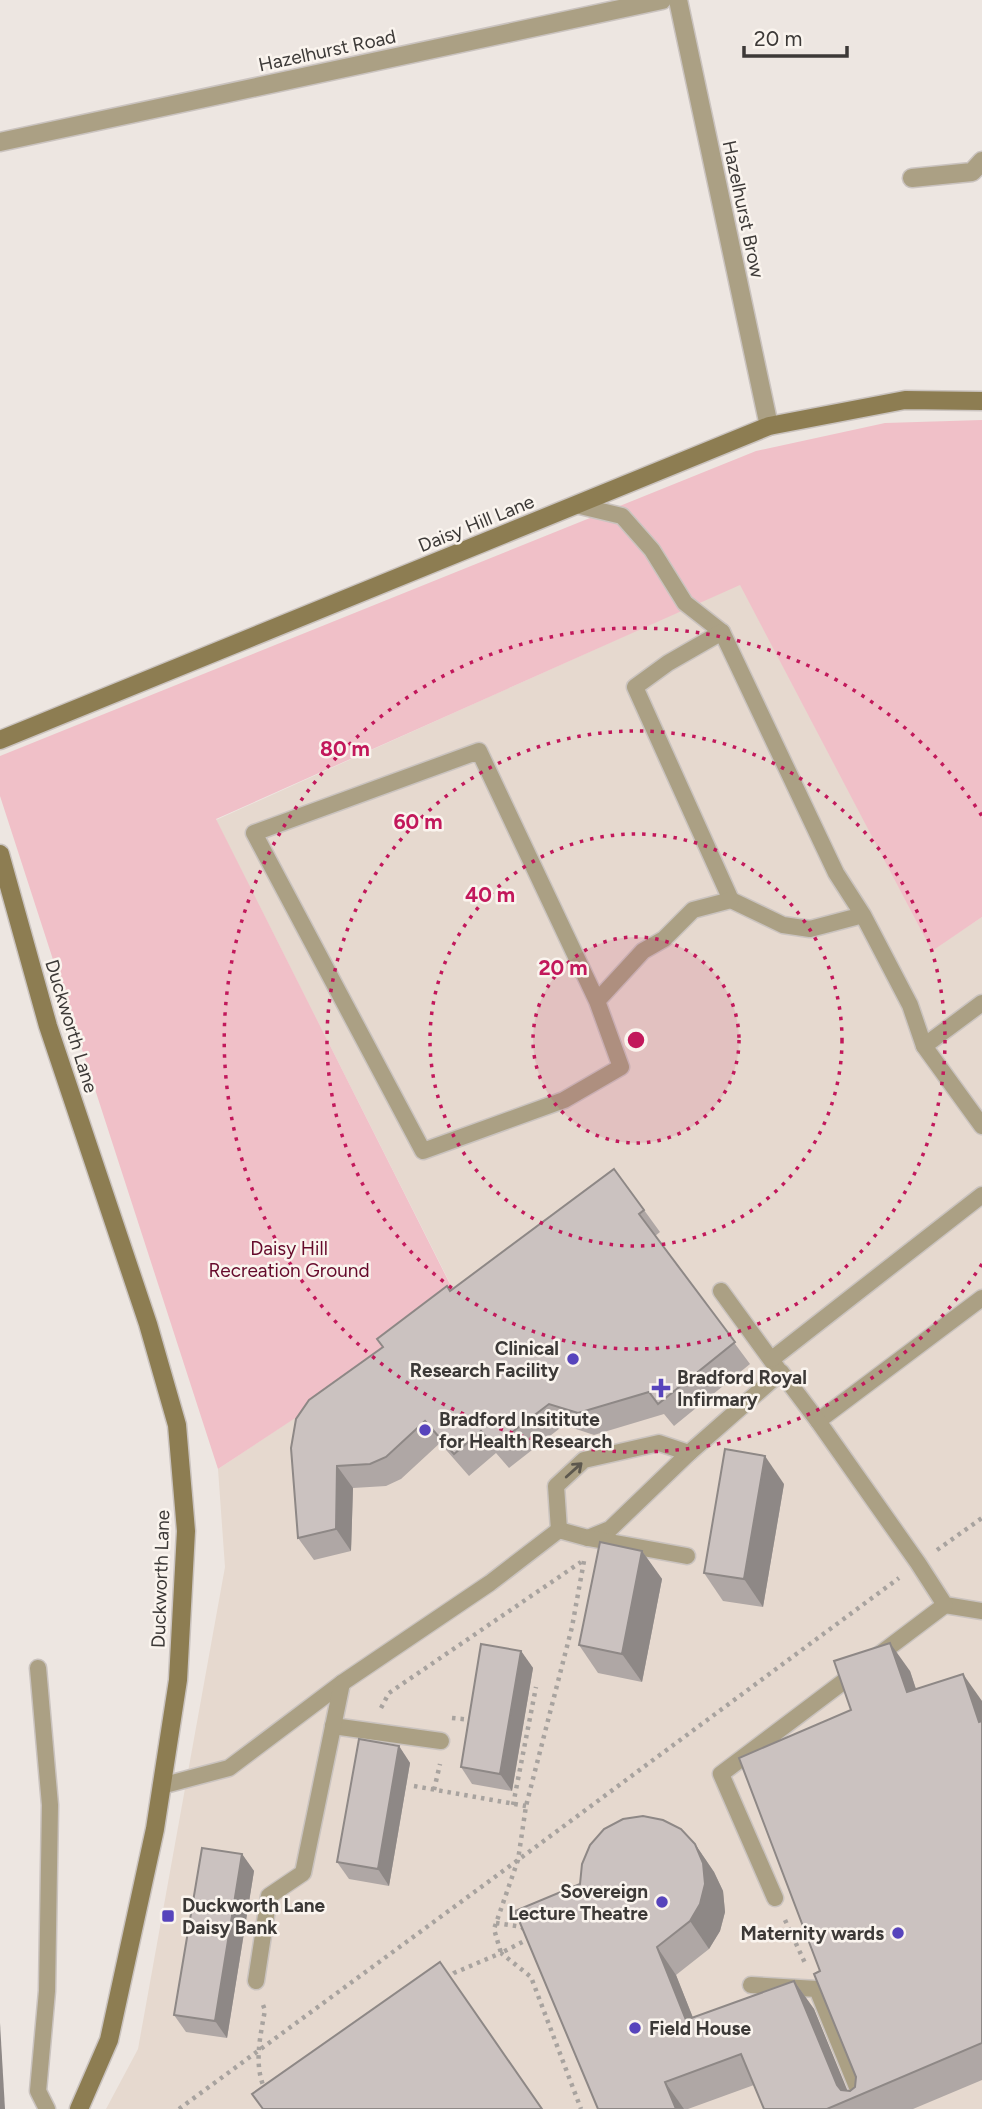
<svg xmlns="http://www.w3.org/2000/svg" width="982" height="2109" font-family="Figtree,sans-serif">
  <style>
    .built { fill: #e6d9cf }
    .green { fill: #f0c0c8 }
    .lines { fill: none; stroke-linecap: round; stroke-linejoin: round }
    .lane-casing { stroke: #cac3bf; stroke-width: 19 }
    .street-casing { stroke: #cac3bf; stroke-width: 21 }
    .secondary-casing { stroke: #cac3bf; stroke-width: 21 }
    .path { stroke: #a8a39f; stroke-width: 4.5; stroke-dasharray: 3.5 5; stroke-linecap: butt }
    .lane { stroke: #aba084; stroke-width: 16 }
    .street { stroke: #aba084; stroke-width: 18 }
    .secondary { stroke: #8d7d52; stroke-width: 18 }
    .wall { fill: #afa7a5 }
    .shaded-wall { fill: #8e8886 }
    .building { fill: #cbc2c0; stroke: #8e8886; stroke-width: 2 }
    .oneway { stroke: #5d584e }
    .ring { fill: none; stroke: #c2185b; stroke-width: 3.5; stroke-dasharray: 3.5 7 }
    .poi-dot { fill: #5744bc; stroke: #faf4ee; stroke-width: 2.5 }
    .labels { text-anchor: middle; stroke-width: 5; stroke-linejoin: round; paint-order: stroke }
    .street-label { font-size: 19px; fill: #3c3937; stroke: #faf4ee }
    .park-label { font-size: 19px; fill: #650a2b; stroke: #faf4ee }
    .poi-label { font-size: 19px; font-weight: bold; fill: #3c3937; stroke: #faf4ee; text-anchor: start }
    .centre { fill: #c2185b; stroke: #faf4ee; stroke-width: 3.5 }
    .ring-label { font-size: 21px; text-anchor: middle; font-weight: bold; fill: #c2185b; stroke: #faf4ee; stroke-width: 5; stroke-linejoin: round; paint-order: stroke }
  </style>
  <rect width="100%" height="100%" fill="#ede6e1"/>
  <!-- built -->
  <path class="built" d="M740,584L932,950L982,917V2109H106L138,2049L225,1567L218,1469L462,1307L216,820Z"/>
  <!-- green -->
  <path class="green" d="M982,420V917L932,951L740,585L216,819L462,1308L218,1469L0,796V756L756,451L885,423Z"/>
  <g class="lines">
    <defs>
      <g id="lane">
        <path d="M576,505L622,516L652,550L685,603L722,632"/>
        <path d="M863,915L810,929L783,925L731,900L635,687L668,663L722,632L836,873L863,915L910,1005L924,1046"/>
        <path d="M597,1001L479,751L254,833L423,1151L564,1100L621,1067L597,1001L643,951L664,939L693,910L731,900"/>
        <path d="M982,1003L924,1046L982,1126"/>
        <path d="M721,1291L777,1368"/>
        <path d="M772,1359L982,1195"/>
        <path d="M818,1421L982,1298"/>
        <path d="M559,1530L588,1538L610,1529L689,1453L781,1372L818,1421L918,1563L945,1605L982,1611"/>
        <path d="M559,1530L556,1486L584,1460L659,1443L689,1453"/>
        <path d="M588,1538L687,1556"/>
        <path d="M38,1668L50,1805L47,1991L38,2091L47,2109"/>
        <path d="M333,1726L441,1741"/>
        <path d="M161,1786L229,1768L342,1683L490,1583L559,1530"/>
        <path d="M775,1898L721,1774L945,1605"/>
        <path d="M256,1981L269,1896L303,1873L342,1683"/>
        <path d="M751,1985L817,1989L866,2109"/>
      </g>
      <g id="street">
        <path d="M678,0L769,426"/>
        <path d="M0,142L662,0"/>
        <path d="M912,178L972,172L982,161"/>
      </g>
      <g id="secondary">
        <path d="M0,740L769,426L905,400L982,401"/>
        <path d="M0,854L48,1026L148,1324L177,1425L186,1531L178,1680L155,1829L109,2040L79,2109"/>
      </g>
    </defs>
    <!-- lane casing -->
    <use href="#lane" class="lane-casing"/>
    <!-- street casing -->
    <use href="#street" class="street-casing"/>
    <!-- secondary casing -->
    <use href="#secondary" class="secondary-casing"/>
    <!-- path -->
    <g class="path">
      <path d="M937,1550L982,1518"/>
      <path d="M381,1708L389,1693L581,1562"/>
      <path d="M452,1718L472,1720"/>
      <path d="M414,1786L526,1806"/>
      <path d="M434,1790L440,1764"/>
      <path d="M513,1805L536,1687"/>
      <path d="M785,1920L805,1963"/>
      <path d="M496,1923L522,1927L525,1931"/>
      <path d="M530,1938L501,1953L494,1929L518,1860L526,1806L572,1627L584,1561"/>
      <path d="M447,1979L454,1973L501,1953L531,1977L581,2109"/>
      <path d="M263,2005L265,2010C260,2038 253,2066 266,2092"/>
      <path d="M179,2109L518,1860L899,1578"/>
    </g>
    <!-- lane -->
    <use href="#lane" class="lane"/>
    <!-- street -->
    <use href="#street" class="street"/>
    <!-- secondary -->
    <use href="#secondary" class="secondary"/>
  </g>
  <!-- wall -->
  <g class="wall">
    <path d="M644,1210L660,1232L655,1236L750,1364L674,1426L664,1414L594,1435L564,1425L509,1468L496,1453L469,1476L440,1443L401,1479L386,1486L353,1488L351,1551L314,1560L298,1538L383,1347L450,1291Z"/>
    <path d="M784,1484L763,1607L723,1601L704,1573Z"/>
    <path d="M642,1551L662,1579L642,1682L598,1673L579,1645Z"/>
    <path d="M521,1651L533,1668L512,1791L472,1784L461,1767Z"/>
    <path d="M910,1671L916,1689L982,1701V2080L913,2109H764L754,2085L688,2109H598L695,1844L714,1872L723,1891L725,1912L720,1931L709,1949L676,1975L693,2018L794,1981L814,2009L847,2091H850L855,2087L856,2077L820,1971L851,1710Z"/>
    <path d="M399,1746L410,1763L389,1886L349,1879L337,1862Z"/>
    <path d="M242,1854L254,1871L227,2038L186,2032L174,2015Z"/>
  </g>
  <!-- shaded-wall -->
  <g class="shaded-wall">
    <path d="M765,1456L784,1484L763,1607L744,1579Z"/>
    <path d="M337,1466L353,1488L351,1551L336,1529Z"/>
    <path d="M642,1551L662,1579L642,1682L622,1654Z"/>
    <path d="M890,1643L910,1671L926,1720L907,1692Z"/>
    <path d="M521,1651L533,1668L512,1791L500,1774Z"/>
    <path d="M963,1674L982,1701V1726L979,1722Z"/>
    <path d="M399,1746L410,1763L389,1886L378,1869Z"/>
    <path d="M695,1844L714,1872L723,1891L725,1912L720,1931L709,1949L690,1921Z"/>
    <path d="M242,1854L254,1871L227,2038L215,2021Z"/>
    <path d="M657,1947L676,1975L705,2048L686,2020Z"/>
    <path d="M794,1981L814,2009L851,2099L837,2085Z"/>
    <path d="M0,2023L5,2109H0Z"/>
    <path d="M665,2082L684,2109H676Z"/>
  </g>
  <!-- building -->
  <g class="building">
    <path d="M614,1169L644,1210L639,1214L735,1342L658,1404L649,1392L578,1413L549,1404L494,1446L481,1431L454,1454L425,1421L386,1457L370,1464L337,1466L336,1529L298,1538L291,1448L296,1419L309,1400L383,1347L377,1339L447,1286L450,1291Z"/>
    <path d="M725,1449L765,1456L744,1579L704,1573Z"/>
    <path d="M600,1542L642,1551L622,1654L579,1645Z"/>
    <path d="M890,1643L907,1692L963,1674L979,1722L982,1721V2043L827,2109H764L741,2054L665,2082L676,2109H598L515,1911L580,1884L582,1864L590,1845L604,1829L623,1819L643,1816L663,1820L681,1829L695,1844L703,1863L705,1884L700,1904L690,1921L657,1947L686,2020L794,1981L837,2085L841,2090L850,2091L855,2087L856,2077L814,1974L820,1971L739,1758L851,1710L834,1661Z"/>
    <path d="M481,1644L521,1651L500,1774L461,1767Z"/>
    <path d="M359,1739L399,1746L378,1869L337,1862Z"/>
    <path d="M202,1848L242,1854L215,2021L174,2015Z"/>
    <path d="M440,1962L542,2109H263L252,2094Z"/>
  </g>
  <!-- one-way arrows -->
  <defs><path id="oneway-shaft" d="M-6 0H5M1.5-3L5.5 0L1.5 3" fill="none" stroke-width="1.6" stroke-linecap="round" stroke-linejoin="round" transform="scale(1.75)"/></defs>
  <use class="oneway" href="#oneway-shaft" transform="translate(574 1470) rotate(-42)"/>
  <!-- distance rings -->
  <circle cx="636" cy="1040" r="103" fill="#c2185b" fill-opacity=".12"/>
  <g class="ring">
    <circle cx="636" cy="1040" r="103"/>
    <circle cx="636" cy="1040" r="206"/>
    <circle cx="636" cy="1040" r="309"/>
    <path d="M982 1264A412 412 0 1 1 982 816"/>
  </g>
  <!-- markers -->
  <g class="poi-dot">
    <circle cx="573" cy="1359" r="7"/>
    <path d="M657.5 1377.5h7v7h7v7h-7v7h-7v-7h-7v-7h7z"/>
    <circle cx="425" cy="1430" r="7"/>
    <circle cx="662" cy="1902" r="7"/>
    <rect x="161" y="1909" width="14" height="14" rx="3.5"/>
    <circle cx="898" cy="1933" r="7"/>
    <circle cx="635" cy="2028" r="7"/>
  </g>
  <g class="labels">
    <!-- street labels -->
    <g class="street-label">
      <text transform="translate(327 50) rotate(-12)" y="7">Hazelhurst Road</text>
      <text transform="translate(744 209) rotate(78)" y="7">Hazelhurst Brow</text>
      <text transform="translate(476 523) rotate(-22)" y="7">Daisy Hill Lane</text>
      <text transform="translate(72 1026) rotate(73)" y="7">Duckworth Lane</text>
      <text transform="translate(160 1579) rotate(-88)" y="7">Duckworth Lane</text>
    </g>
    <!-- park labels -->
    <g class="park-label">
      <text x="289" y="1255">Daisy Hill<tspan x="289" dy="22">Recreation Ground</tspan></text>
    </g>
    <!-- poi labels -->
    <g class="poi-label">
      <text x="559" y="1355" text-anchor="end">Clinical<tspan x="559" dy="22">Research Facility</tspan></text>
      <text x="677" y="1384">Bradford Royal<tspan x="677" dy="22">Infirmary</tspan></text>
      <text x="439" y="1426">Bradford Insititute<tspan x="439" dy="22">for Health Research</tspan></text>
      <text x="648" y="1898" text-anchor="end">Sovereign<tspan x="648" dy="22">Lecture Theatre</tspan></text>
      <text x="182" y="1912">Duckworth Lane<tspan x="182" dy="22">Daisy Bank</tspan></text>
      <text x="884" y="1940" text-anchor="end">Maternity wards</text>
      <text x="649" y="2035">Field House</text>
    </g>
  </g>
  <circle cx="636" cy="1040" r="10" class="centre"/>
  <g class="ring-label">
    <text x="345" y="756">80 m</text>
    <text x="418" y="829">60 m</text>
    <text x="490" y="902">40 m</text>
    <text x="563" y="975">20 m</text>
  </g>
  <!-- scale -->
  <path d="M744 46v10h103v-10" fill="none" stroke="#3c3937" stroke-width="3.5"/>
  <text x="754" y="46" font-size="21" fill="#3c3937" stroke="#faf4ee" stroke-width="5" paint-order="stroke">20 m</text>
</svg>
